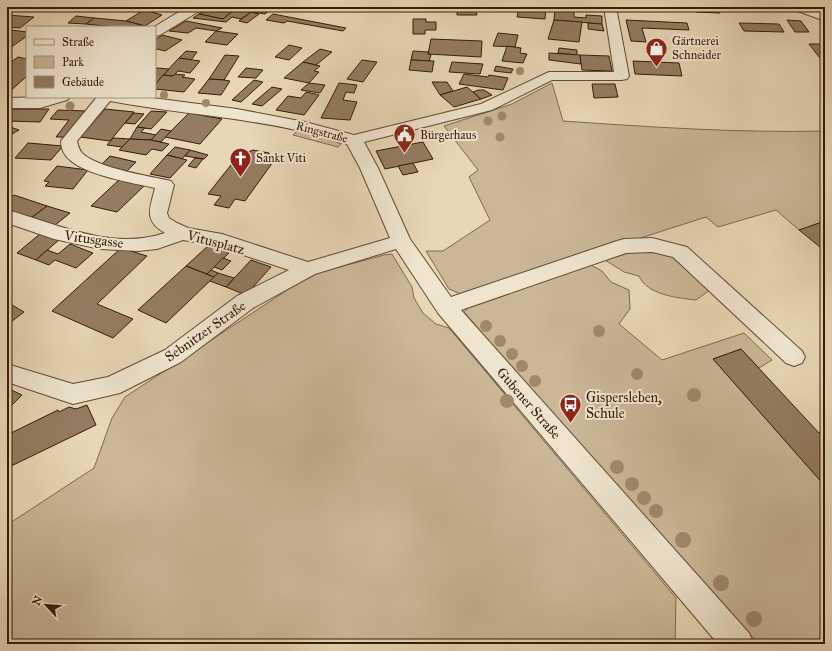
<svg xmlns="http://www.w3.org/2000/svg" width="832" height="651" font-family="'IM FELL Great Primer',serif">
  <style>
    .green { fill: #c9b797; stroke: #80684e }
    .building { fill: #937c61; stroke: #381a06 }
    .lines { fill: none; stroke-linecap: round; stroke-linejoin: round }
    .minor-casing { stroke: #644932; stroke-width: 2 }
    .minor { fill: #efe5cf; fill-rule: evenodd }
    .tree { fill: #9f896d }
    .labels { text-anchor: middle; stroke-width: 4; stroke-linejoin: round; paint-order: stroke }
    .far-poi-label { font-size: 12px; fill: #381a06; stroke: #efe5cf; text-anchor: start }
    .far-street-label { font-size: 12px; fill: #381a06; stroke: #efe5cf }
    .street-label { font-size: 14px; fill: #381a06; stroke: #efe5cf }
    .poi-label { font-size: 14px; fill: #381a06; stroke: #efe5cf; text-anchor: start }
  </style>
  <rect width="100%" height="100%" fill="#e7d7b5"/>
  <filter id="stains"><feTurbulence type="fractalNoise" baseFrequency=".005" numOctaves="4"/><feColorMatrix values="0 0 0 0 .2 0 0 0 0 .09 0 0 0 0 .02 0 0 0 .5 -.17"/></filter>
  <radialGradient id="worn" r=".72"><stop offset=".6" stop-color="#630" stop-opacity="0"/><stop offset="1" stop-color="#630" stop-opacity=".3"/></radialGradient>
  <!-- green -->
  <g class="green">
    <path d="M552,83L563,121C650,127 738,133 825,131V221L799,230L776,210L718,227L706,217L463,295L449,289L426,251H443L490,220L469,177L478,170L444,126L512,104Z"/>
    <path d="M297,131L321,136L341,144L338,147L293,135Z"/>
    <path d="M639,250L671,255L710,290L696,300C678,298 647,295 639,276L624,272L605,260Z"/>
    <path d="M392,254L412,287L414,298L423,313L436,324L449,328L676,598L675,644H7V525L94,468L112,418L125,397L310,275L384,255Z"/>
    <path d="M589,264L602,271L611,282L629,290L630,309L619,324L662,360L744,333L772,360L759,368L741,349L713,359L825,486V644H759L555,417L464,312L481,295Z"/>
  </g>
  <!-- building -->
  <g class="building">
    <path d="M39,7H64L63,10L37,11Z"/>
    <path d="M115,7H132L130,10L114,9Z"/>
    <path d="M151,7H173L167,11Z"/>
    <path d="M211,7H223L235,9L223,19L199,14Z"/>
    <path d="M257,7H261L271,9L265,14L252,12Z"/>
    <path d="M457,7H482V10H476L477,15H457Z"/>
    <path d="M519,7H546L545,19L517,17Z"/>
    <path d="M624,7H673L674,11L625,8Z"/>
    <path d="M694,7H718L720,13L696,12Z"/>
    <path d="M235,9L251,12L241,19L232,17L226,22L193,18L199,14L223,19Z"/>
    <path d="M144,10L162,15L145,26L126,21Z"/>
    <path d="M555,10L574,11V17L586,18V15L602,16V24L554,20Z"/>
    <path d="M251,12L259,14L247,23L239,21Z"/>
    <path d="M273,14L346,28L343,31L287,21L284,23L266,20Z"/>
    <path d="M7,15L34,17L20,28L7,27Z"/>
    <path d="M76,16L94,18L86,24L68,23Z"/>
    <path d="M94,18L126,21L145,26L114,27L86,24Z"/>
    <path d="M413,19H426V22H436V30H425V34H413Z"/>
    <path d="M554,20L582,22L579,42L548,39Z"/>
    <path d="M626,20L687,23L689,30L642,28L646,42L631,41Z"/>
    <path d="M787,20L801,21L809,32H795Z"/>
    <path d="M186,21L222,28L216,31L196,28L188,33L169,31Z"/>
    <path d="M588,23L602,24L604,31L588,29Z"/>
    <path d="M739,23L779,24L784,32L744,31Z"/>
    <path d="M11,30L27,32V36L7,50V33Z"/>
    <path d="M216,31L238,34L227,45L205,42Z"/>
    <path d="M498,33L518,35L515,47L493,46Z"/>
    <path d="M162,35L182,40L165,51L157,49L155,50V40Z"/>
    <path d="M431,39L482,41L481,57L428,54Z"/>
    <path d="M809,44H825V63L823,62Z"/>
    <path d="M289,45L302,48L289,60L275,57Z"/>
    <path d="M507,46L521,48L520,53L527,54L523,63L502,61Z"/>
    <path d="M559,48L577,50V55L558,53Z"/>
    <path d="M320,49L332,52L316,65L303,62Z"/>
    <path d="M186,51L197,52L191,60L179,58Z"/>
    <path d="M413,51L428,52V54L431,55L429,61L411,60Z"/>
    <path d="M549,53L580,55L581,64L549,60Z"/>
    <path d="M225,55L239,56L224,80L209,79Z"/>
    <path d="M580,55L609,56L612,71L582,70Z"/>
    <path d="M18,57L27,59V76L7,94V65Z"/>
    <path d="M179,58L200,61L190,73L178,71L173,76L163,75Z"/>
    <path d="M362,60L377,62L363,82L347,79Z"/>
    <path d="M411,60L434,61L432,72L409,70Z"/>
    <path d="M633,61L679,63L682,76L635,74Z"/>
    <path d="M303,62L320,66L314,71L319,72L309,83L284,78Z"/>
    <path d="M452,62L483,64L480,74L449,72Z"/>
    <path d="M496,66L513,69L511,73L494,71Z"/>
    <path d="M157,68L169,69L155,85V70Z"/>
    <path d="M246,68L263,70L256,78L238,77Z"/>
    <path d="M175,74L185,75L182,77L195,79L184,92L155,89V85L163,75L173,76Z"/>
    <path d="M464,74L488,77L489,75L508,78L503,90L459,84Z"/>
    <path d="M209,79L224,80L230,81L221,95L198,93Z"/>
    <path d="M254,80L263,82L241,102L232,100Z"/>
    <path d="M432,82H447L453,91L440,95Z"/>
    <path d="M309,83L325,85L320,93L301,90Z"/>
    <path d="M339,83L357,85L354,93L346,92L343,100L357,102L350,120L321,118Z"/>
    <path d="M592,84H615L618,97L594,98Z"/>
    <path d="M272,87L282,89L262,106L252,104Z"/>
    <path d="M467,87L481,99L454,107L440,95Z"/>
    <path d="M478,90H484L492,95L481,99L473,92Z"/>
    <path d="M306,92L319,95L304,115L276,110L288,96L301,98Z"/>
    <path d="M11,109H49L40,122L7,121V114Z"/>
    <path d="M105,109L134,112L110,141L80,137Z"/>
    <path d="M58,110L88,111L69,137H56L69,120L50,119Z"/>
    <path d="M151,111L167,112L151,129L137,127Z"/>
    <path d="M134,113L144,114L135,124L125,123Z"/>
    <path d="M189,113L222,119L200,144L165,137Z"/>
    <path d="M7,126L19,130L7,137Z"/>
    <path d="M137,127L145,128L141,132L156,135L151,140L130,139Z"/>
    <path d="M161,129L171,131L161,142L151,140Z"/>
    <path d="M113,138L130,139L122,147L107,145Z"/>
    <path d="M130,139L151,140L169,144L162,151L152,149L146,155L119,150Z"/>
    <path d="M423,142L433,159L385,169L376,151Z"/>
    <path d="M28,143L63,146L51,160L15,158Z"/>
    <path d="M175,147L190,150L182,159L167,155Z"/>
    <path d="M190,150L208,155L204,159L185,156Z"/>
    <path d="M253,150L269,153L273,162L245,201L235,199L229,208L214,205L221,196L208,194L238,156Z"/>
    <path d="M167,155L187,160L170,178L150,174Z"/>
    <path d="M110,156L136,162L127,171L101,165Z"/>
    <path d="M195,158L203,159L196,168L188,166Z"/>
    <path d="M413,163L418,172L403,175L398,166Z"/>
    <path d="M57,166L88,170L73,189L45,186L49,182L44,181Z"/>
    <path d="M121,178L146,184L117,212L91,206Z"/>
    <path d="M14,195L47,206L31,218L7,210V201Z"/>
    <path d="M47,206L70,213L54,226L31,218Z"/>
    <path d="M825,221V251L799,230Z"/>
    <path d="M41,233L60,239L36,260L17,253Z"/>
    <path d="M70,244L93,253L76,268L55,260L49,265L36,260L47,250L58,254Z"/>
    <path d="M209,245L229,253L207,274L186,266Z"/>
    <path d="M121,248L147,256L97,304L133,319L113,338L52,311Z"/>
    <path d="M223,258L231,261L222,270L214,267Z"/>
    <path d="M251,260L271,267L246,295L226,287Z"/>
    <path d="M186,266L214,277L166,323L138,310Z"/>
    <path d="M211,270L218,273L214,277L207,274Z"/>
    <path d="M218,273L234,278L226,287L210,281Z"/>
    <path d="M12,305L24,312L7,325V309Z"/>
    <path d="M741,349L819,433L825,430V486L713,359Z"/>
    <path d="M7,388L22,395L7,410Z"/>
    <path d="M87,405L96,425L7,468V435L58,410L59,412L69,407L76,409Z"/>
  </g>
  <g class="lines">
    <defs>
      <g id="minor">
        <path d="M187,7H202L201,10L160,35L155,36V27H154Z"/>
        <path d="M604,7H616L629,76L627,79L622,80H552L492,110L364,142L378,168L410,239L451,297L617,241L624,239L652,238L687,247L802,351L805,357L802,363L794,366L786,363L673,257L652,252L626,253L461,310L749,633L754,644H718L438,313L396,249L315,274L253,308L181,362L120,393L73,404L7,382V364L73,384L108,377L165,350L237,296L289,270L213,245L183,240L157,249L138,251L100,249L54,239L7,223V210C58,224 111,251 165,233C143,220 150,209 155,188C133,183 86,175 70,160C64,156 61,148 61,141L97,97H145L237,109L305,122L354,135L481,104L549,72H614ZM110,101C189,116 270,118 347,144L360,168L390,238L308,262L222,234L188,228L177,223L169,218L167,213L174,185L171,181C149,176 97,168 82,153C79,150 78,145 77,141Z"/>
        <path d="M794,7H811L825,12V21L795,10Z"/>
        <path d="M44,97H70L67,100L40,108H7V98Z"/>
      </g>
    </defs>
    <!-- minor casing -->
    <use href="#minor" class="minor-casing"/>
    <!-- minor -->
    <use href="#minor" class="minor"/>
  </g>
  <!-- trees -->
  <g class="tree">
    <circle cx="520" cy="71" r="4"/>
    <circle cx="164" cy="95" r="4"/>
    <circle cx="206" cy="103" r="4"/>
    <circle cx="70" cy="106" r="4.5"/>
    <circle cx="502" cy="116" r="4.5"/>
    <circle cx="488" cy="121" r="4.5"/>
    <circle cx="500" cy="137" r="4.5"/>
    <circle cx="486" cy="326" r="6"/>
    <circle cx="599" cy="331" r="6"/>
    <circle cx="500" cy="341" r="6"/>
    <circle cx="512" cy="354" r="6"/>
    <circle cx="522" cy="366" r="6"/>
    <circle cx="637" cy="374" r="6"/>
    <circle cx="535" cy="381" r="6"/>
    <circle cx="694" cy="395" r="7"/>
    <circle cx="507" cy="401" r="7"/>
    <circle cx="617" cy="467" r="7"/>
    <circle cx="632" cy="484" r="7"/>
    <circle cx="644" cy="498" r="7"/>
    <circle cx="656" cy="511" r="7"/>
    <circle cx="683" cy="540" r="8"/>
    <circle cx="721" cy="583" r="8"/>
    <circle cx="754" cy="619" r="8"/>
  </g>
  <!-- icons -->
  <defs>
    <symbol id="shop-pin" viewBox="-11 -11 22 30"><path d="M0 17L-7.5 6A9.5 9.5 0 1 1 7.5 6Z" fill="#8f2418" stroke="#efe5cf"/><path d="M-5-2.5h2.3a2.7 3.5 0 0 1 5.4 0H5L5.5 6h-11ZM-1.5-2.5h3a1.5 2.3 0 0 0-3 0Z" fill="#fff"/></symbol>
    <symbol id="civic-pin" viewBox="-11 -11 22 30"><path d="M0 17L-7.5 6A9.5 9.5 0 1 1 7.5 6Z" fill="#8f2418" stroke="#efe5cf"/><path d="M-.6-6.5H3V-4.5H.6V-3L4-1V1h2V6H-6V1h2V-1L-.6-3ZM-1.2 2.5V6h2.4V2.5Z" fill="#fff"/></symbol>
    <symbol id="church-pin" viewBox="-11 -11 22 30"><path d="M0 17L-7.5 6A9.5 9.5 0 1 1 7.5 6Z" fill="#8f2418" stroke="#efe5cf"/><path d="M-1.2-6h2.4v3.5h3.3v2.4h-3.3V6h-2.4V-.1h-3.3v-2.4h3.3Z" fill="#fff"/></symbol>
    <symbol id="bus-pin" viewBox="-11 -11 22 30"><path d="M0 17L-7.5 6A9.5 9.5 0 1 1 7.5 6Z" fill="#8f2418" stroke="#efe5cf"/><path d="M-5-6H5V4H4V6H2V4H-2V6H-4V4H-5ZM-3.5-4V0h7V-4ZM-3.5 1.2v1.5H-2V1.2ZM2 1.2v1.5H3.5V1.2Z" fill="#fff"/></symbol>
  </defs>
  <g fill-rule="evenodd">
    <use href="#shop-pin" x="644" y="36" width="25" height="34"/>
    <use href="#civic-pin" x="392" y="122" width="25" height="34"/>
    <use href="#church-pin" x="228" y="146" width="25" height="34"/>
    <use href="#bus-pin" x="558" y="392" width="25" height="34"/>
  </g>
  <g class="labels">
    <!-- far-poi labels -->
    <g class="far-poi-label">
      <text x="672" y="45">Gärtnerei<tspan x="672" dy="14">Schneider</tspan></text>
      <text x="420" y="139">Bürgerhaus</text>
      <text x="256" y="162">Sankt Viti</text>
    </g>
    <!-- far-street labels -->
    <g class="far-street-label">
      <text transform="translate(322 132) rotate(15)" y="4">Ringstraße</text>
    </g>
    <!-- street labels -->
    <g class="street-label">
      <text transform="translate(94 239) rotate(8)" y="5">Vitusgasse</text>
      <text transform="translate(216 242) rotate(15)" y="5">Vitusplatz</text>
      <text transform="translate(205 331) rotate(-35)" y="5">Sebnitzer Straße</text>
      <text transform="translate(529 403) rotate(49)" y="5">Gubener Straße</text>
    </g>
    <!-- poi labels -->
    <g class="poi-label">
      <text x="586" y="402">Gispersleben,<tspan x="586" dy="16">Schule</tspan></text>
    </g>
  </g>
  <!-- margin -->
  <rect width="832" height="651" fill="none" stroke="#e7d7b5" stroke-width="24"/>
  <rect x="8" y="8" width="816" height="635" fill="none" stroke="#381a06" stroke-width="2"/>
  <rect x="12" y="12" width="808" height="627" fill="none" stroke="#381a06"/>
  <!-- legend -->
  <rect x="26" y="26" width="130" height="72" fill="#efe5cf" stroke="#a6947f"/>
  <rect x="34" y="39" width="20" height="6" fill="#efe5cf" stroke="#a6947f"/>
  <text x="62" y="46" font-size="12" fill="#381a06">Straße</text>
  <rect x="34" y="56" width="20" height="12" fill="#c9b797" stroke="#a6947f"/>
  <text x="62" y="66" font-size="12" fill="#381a06">Park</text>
  <rect x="34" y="76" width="20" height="12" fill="#937c61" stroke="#a6947f"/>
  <text x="62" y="86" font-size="12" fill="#381a06">Gebäude</text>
  <!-- north arrow -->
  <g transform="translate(46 605) rotate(296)" stroke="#efe5cf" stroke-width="3" paint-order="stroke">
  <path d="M0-3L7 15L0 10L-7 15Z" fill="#381a06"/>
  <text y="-6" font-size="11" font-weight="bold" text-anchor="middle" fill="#381a06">N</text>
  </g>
  <rect width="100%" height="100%" filter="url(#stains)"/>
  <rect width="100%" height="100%" fill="url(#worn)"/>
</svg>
